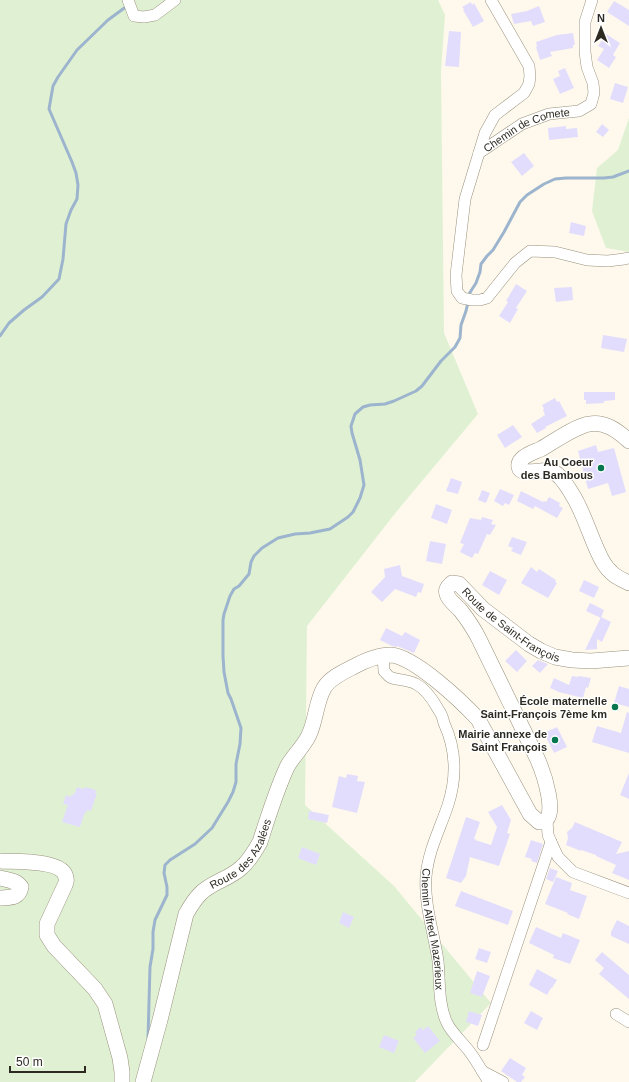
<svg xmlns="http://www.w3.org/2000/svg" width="629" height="1082" font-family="Helvetica,sans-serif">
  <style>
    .green { fill: #e0f1d3 }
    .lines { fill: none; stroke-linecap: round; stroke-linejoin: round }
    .stream { stroke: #9cb4cd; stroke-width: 3 }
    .building { fill: #e3ddfd }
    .street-casing { stroke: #99917e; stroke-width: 12 }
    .secondary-casing { stroke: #99917e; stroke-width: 16 }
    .street { stroke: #fff; stroke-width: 11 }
    .secondary { stroke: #fff; stroke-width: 15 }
    .poi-dot { fill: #067650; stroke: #fff; stroke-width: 1.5 }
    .labels { text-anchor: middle; stroke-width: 3; stroke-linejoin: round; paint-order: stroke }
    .street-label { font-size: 11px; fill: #2d2a22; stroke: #fff }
    .poi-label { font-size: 11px; font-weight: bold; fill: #2d2a22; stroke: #fff; text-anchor: end }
  </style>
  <rect width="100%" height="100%" fill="#fef9ec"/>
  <!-- green -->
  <g class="green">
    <path d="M0,0H438L445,15L441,71L444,333L478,414L397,511L307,626L305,805L394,886L491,1003L415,1082H0Z"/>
    <path d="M629,118V252L606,248L592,211L597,168L618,150Z"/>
  </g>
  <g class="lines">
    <!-- stream -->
    <g class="stream">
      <path d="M469,297V294L476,283L480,272L481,264L487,256L493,250L504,232L520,202L527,195L544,184L555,179L566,178H604L613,177L629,171"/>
      <path d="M0,336L9,323L24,310L42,297L59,279L63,259L66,224L71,210L77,199L78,185L76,173L72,162L49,109L53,86L58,77L77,50L108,20L127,6"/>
      <path d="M148,1038L150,967L153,949V932L155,920L167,895V887L164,873L165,865L170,860L195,844L212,828L228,802L233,792L236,782V764L240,744L241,728L231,699L228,693L224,672L223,656V620L224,614L230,596L234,589L239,586L249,574L251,562L254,556L262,548L278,538L295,534L310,533L330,529L348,517L353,512L360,498L364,485L360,460L352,433L351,426L355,414L363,407L370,405L385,404L394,401L416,391L422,386L441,361L455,347L460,338L461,325L466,311L468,302"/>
    </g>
  </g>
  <!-- building -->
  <g class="building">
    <path d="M614,1L629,10V26L607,12Z"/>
    <path d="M471,2L472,5L474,3L484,21L473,27L463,10L464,9L462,7Z"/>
    <path d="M539,6L545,22L533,26L531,21L514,24L511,14L527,11Z"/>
    <path d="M449,31L461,32L459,67L445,66Z"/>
    <path d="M573,33L575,45H573V48L550,52L552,56L540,60L536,47L537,46L536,42L557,35Z"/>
    <path d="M606,34L620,43L613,55L616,57L609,68L597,60L604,49L598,46Z"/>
    <path d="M565,68L574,88L560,94L553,79L560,76L558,71Z"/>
    <path d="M615,83L628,87L623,103L610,99Z"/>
    <path d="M602,124L609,130L603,137L596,132Z"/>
    <path d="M566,126V129L577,128L578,137L549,140L548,128Z"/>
    <path d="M524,153L534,166L522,176L511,162Z"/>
    <path d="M571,222L586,226L584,236L569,233Z"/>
    <path d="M516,284L527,291L516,308L518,309L510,323L499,316L508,302L506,301Z"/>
    <path d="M572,287L573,300L556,302L554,288Z"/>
    <path d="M603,335L627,339L624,352L601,348Z"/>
    <path d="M584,392H615V400L604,401V403L586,404V400H584Z"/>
    <path d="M555,398L557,402L559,401L567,416L545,427L546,428L537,433L531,424L545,415L543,410L544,409L542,405Z"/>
    <path d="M513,425L522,437L505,448L497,435Z"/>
    <path d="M596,445L598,452L614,448L626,492L612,496L608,483L588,489L578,451Z"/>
    <path d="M451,478L462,482L458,494L446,491Z"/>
    <path d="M500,489L514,495L509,505L505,503L503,506L494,501Z"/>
    <path d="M482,490L490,493L486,503L478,500Z"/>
    <path d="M521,491L543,502L544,501L546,502L549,497L560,503L559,506L563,508L557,518L535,506L533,509L517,501Z"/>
    <path d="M436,504L452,510L447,524L431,518Z"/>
    <path d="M482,517L493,520L491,524L496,525L490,535L487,534L478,554L475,553L472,558L460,552L464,544L460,543L470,518L481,520Z"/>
    <path d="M512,537L527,542L521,555L511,551L513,548L508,546Z"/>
    <path d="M430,541L446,544L442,564L426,561Z"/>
    <path d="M400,565L402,576L424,584L421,593L418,592L416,597L395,589L382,602L371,592L385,577L384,569Z"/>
    <path d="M531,567L537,572L539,569L556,580L555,582L557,583L548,598L521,583Z"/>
    <path d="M490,571L507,580L499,595L482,585Z"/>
    <path d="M584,580L599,587L594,598L579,591Z"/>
    <path d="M590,603L604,610L601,618L586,611Z"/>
    <path d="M601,617L611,622L606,633L602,642L597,639V649L585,650Z"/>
    <path d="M386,628L402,636L405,632L420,640L414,653L397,646V647L392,646L380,640Z"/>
    <path d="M516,650L527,661L517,672L505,661Z"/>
    <path d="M538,660L548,664L540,673L532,666Z"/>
    <path d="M572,676L578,677L579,676L591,678L588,688L586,687L583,698L559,692L550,688L554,678L569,685Z"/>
    <path d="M619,686L629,689V707L614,703Z"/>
    <path d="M627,712L629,713V753L592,742L597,726L621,733Z"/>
    <path d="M557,727L567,747L554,753L544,733Z"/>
    <path d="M629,773V799L620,795Z"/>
    <path d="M347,774L358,776L357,781L365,782L357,813L332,807L339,776L346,778Z"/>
    <path d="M77,787L84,789L85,787L96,790L95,793H97L91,811L87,810V812H85L80,827L62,822L68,805L63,804L66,795L71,797L72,794L74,795Z"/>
    <path d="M502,805L511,820L507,833L510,834L499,866L470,857L466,876L461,883L446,878L466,817L480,822L474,839H476L475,840L491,845L497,827L488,812Z"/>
    <path d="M309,811L329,815L327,823L308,819Z"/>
    <path d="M575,822L622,842L616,854L629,851V880L612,873L616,865L596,856V855L581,850V851L566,845L568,838L567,832L572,828Z"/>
    <path d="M531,840L543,844L537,863L531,861L532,859L525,857Z"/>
    <path d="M302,847L320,854L316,865L298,858Z"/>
    <path d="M550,868L558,871L553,882L546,879Z"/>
    <path d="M556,877L572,883L570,890L587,896L579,919L567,914L568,913L545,904Z"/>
    <path d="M461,891L513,911L508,925L455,906Z"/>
    <path d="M343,912L354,917L349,928L339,923Z"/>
    <path d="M617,920L629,926V944L611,936V932Z"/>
    <path d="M536,927L561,938L563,933L580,940L570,964L553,958L554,955L529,943Z"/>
    <path d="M479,948L491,952L487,963L475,959Z"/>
    <path d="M602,952L629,975V999L599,974L604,968L595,960Z"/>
    <path d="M537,969L557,980L552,988H551L547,995L529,985Z"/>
    <path d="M477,971L490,976L482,997L470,993Z"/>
    <path d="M469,1011L482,1015L478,1026L466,1022Z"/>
    <path d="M531,1011L543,1018L537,1030L524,1023Z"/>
    <path d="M428,1026L440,1041L425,1053L413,1038L417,1035L415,1032L421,1027L423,1030Z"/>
    <path d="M384,1035L399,1041L394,1053L379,1047Z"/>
    <path d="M510,1058L526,1068L522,1075L525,1077L521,1082H517L501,1071Z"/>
  </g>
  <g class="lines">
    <defs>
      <g id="street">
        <path d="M128,0L134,16L144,17L155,15L175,0"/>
        <path d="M491,0L529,66L530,76L529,84L524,93L495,115L485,133L465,199L456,275L457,291L462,298L472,300H480L487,298L515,263L530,251L555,252L587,260L608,261L624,259L629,258"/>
        <path id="s1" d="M479,153L522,124L549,114L579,111L591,104L594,93L593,83L587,67L585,52V22L592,0"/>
        <path id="s2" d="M383,656L384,671C386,673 388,676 390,677C395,680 409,680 416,684C426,689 433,700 438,709C441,713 443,718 444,723C456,749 457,777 448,805C440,829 428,851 426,877C424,905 434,933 438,961C440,981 438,1004 447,1023C451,1032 463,1043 469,1051C477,1061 482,1072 489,1082"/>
        <path d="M547,820L548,835L551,842L558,857L573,872L629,893"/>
        <path d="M616,1014L629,1022"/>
        <path d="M483,1045L551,842"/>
        <path d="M482,1071L503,1082"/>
      </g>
      <g id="secondary">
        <path d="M629,441C618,431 605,421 589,424C576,426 553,442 541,449C534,452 527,454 522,459C520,461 518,463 519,467C521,477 543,468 552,471C561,475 567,486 572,494C583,511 589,533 598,552C601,559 605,567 611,572C615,577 623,580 629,583"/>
        <path d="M0,861C14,862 64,859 66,878C67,881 66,883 65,885L47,924V935L54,946L95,989L105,1004L120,1058L122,1072V1082"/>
        <path d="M0,878C8,880 16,880 21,887C19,899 9,897 0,898"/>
        <path id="s3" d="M143,1082L160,1020L186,914C190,907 194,900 200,894C211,882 230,879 242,867C250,860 255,851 260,842C268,817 276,791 287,767C293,756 304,746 309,735C316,720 316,702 324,688C330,678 343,672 353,667C364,661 378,655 391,655C415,657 461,701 478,719L530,814L539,822C562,823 542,769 537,758L479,639C474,629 468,620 461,611C457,606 448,600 447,594C445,589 449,586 452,583L459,584L483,609L529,644L541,651L555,657L572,660L591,661L629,658"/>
      </g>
    </defs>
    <!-- street casing -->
    <use href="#street" class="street-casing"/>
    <!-- secondary casing -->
    <use href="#secondary" class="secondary-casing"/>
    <!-- street -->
    <use href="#street" class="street"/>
    <!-- secondary -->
    <use href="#secondary" class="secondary"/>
  </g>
  <!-- markers -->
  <g class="poi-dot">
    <circle cx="601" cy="468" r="4"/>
    <circle cx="615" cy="707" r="4"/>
    <circle cx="555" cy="740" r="4"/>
  </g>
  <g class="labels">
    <!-- street labels -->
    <g class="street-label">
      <text dy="4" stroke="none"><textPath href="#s1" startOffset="54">Chemin de Comete</textPath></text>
      <text dy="4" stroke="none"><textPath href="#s3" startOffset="1100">Route de Saint-François</textPath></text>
      <text dy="4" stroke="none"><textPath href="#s3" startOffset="257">Route des Azalées</textPath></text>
      <text dy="4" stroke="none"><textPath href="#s2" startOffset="312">Chemin Alfred Mazerieux</textPath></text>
    </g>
    <!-- poi labels -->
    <g class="poi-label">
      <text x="593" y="466">Au Coeur<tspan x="593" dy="13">des Bambous</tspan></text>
      <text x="607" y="705">École maternelle<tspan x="607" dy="13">Saint-François 7ème km</tspan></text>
      <text x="547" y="738">Mairie annexe de<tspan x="547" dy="13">Saint François</tspan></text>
    </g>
  </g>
  <!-- north arrow -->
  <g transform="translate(601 28)" stroke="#ffffff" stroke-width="3" paint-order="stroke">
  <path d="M0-3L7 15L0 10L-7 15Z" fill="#2d2a22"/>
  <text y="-6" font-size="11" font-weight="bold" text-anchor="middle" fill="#2d2a22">N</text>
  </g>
  <!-- scale -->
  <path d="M10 1066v6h75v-6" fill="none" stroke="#2d2a22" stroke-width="2"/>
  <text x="16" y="1066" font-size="12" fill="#2d2a22" stroke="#ffffff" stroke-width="3" paint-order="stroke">50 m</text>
</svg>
